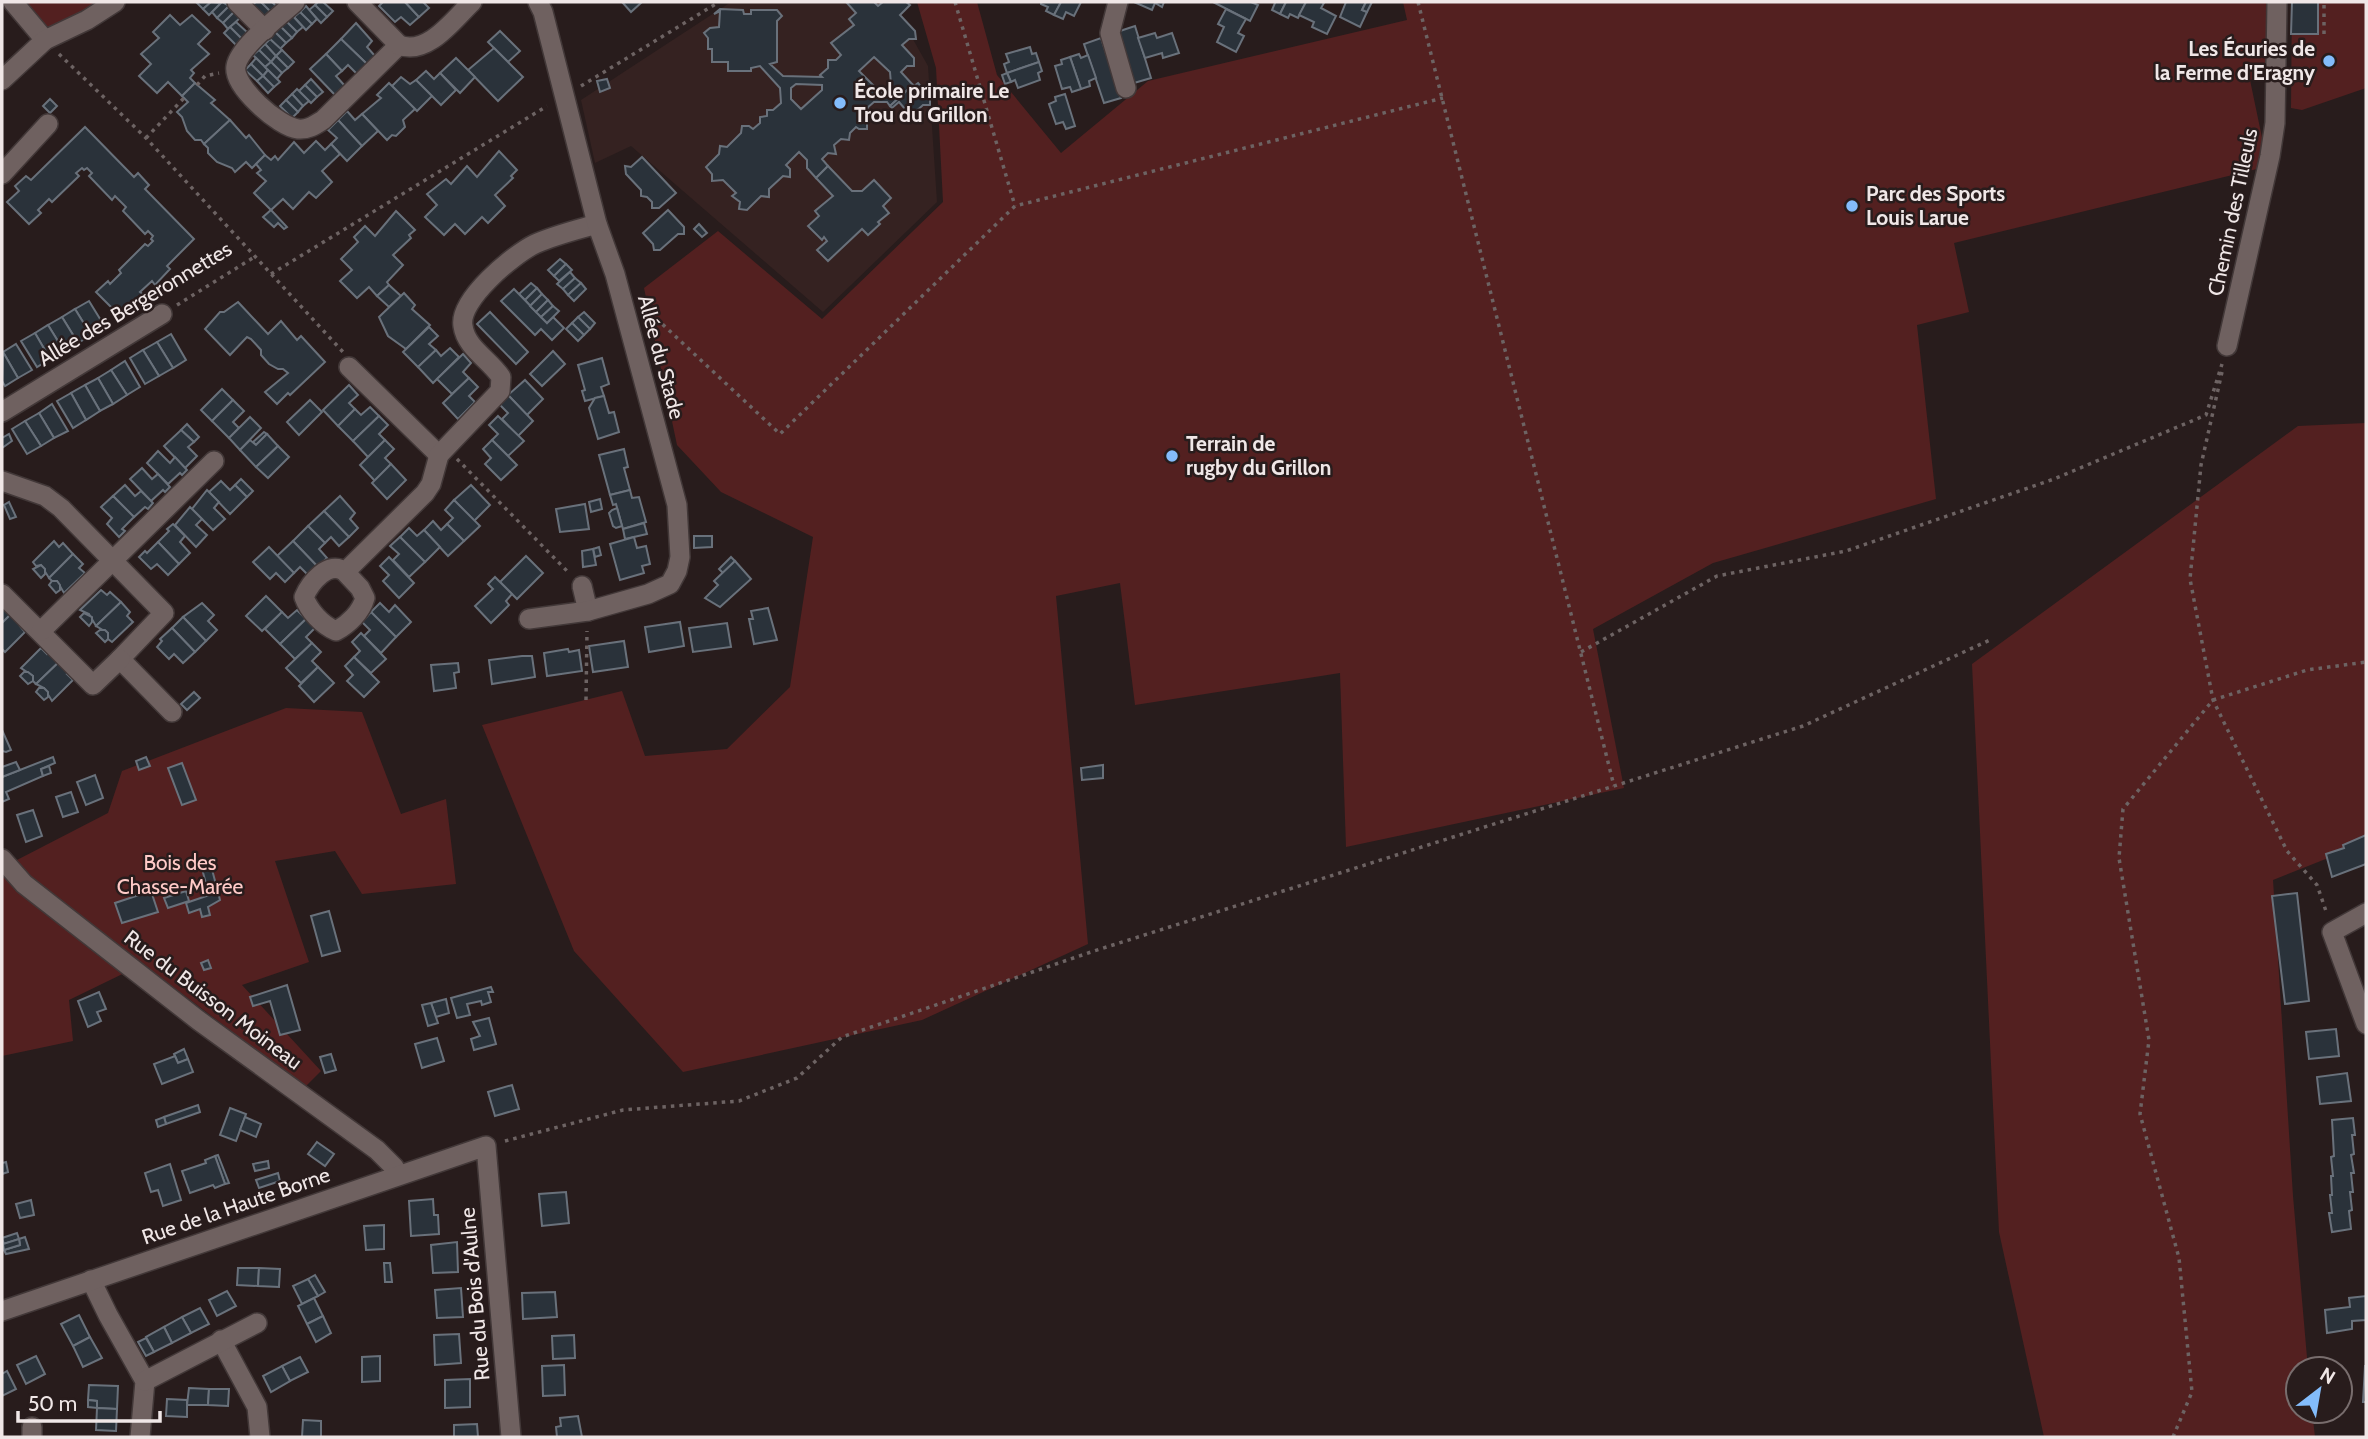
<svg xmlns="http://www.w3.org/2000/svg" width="2368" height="1439" font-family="Cabin,sans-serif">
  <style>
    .built { fill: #352221 }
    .green { fill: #532020 }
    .building { fill: #2a323a; stroke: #69717b; stroke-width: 2; fill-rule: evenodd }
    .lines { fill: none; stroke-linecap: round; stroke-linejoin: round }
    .minor-casing { stroke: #423838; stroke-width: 22 }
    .path { stroke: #6d6363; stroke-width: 3.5; stroke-dasharray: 3.5 5; stroke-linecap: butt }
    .minor { stroke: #6f6160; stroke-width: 19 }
    .poi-dot { fill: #83bcfb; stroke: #281c1c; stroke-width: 2.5 }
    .labels { text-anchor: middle; stroke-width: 5; stroke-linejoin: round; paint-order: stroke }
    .poi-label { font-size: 21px; font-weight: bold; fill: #f0e7e7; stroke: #281c1c; text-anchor: start }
    .street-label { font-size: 21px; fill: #f0e7e7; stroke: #281c1c }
    .park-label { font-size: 21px; fill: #ffcac7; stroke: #281c1c }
  </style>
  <rect width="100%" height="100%" fill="#281c1c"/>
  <!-- built -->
  <path class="built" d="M731,2H892L928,66L937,202L823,312L631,146L595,163L581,100Z"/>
  <!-- green -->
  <g class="green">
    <path d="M13,2H115L45,40Z"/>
    <path d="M917,2H977L997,75L1061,153L1148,81L1407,20L1403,2H2269V76L2250,80L2265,152L2257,169L1954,243L1969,312L1917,325L1936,499L1713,563L1593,629L1624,788L1346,847L1340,673L1135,705L1120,583L1056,596L1088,944L922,1020L683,1072L574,951L482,725L622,691L645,756L727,749L790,687L813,537L721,492L677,445L644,288L718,231L822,319L943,202L936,68Z"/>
    <path d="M2292,2H2366V88L2302,110L2291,108Z"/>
    <path d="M2366,423V843L2273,880L2293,1196L2308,1369H2298V1411H2312L2315,1437H2044L1999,1232L1972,664L2298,426Z"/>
    <path d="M286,708L362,712L401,814L446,799L456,884L362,894L335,851L275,861L309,962L242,985L321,1071L305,1087L143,964L69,1000L73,1041L2,1056V856L15,861L108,813L122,771Z"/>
  </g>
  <!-- building -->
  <g class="building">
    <path d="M199,2H211L203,9L197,3Z"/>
    <path d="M211,2L221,3L209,15L203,9Z"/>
    <path d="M222,2L229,6L217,18L212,12Z"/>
    <path d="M256,2H261L270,11L264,17L252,5Z"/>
    <path d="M261,2H272L276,6L270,11Z"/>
    <path d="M318,2H323L333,11L327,17L315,5Z"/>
    <path d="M383,2H405L419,17L410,25L401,17L395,22L379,6Z"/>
    <path d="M405,2H423L429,8L419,17Z"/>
    <path d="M622,2H642L631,12Z"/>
    <path d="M849,2H874L878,6L883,2H906L910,5L900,15L915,31L916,39H909L902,45L914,58V66H907L901,72L913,85L890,106L887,102H874L867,108L874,116L867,123V129H859L856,127L850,133L849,140L841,139L834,145L836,154L828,153L822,159L828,166L816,178L807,168V160L799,152L786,165L790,169V177L783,176L769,189V197L761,196L747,210L739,209L740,202L732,196L736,193L723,180L712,181V174L706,167L719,154L720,146L727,147L741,133L742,126H749L753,129L760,123V117L767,116V110H773L781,103L780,88L760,66L751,68V71H728V62H712V49H708V38L704,33L710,28L719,27L720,11L714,14L720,9L743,10L744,14H751V10H777L782,16L777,21V62L770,64L783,76L822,77L820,75L828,68V60H836L841,55L831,43L854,25L849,19L856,13L847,3ZM874,57L890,72L891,84L881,93L859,71ZM796,84L822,85V90L801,109L791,99V88Z"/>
    <path d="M1041,2H1061L1054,15L1046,11L1048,7L1041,4Z"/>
    <path d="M1061,2H1081L1074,16L1066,12L1063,19L1054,15Z"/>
    <path d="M1134,2H1164L1162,7L1155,3L1152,10Z"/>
    <path d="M1213,2H1251L1258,5L1250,21Z"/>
    <path d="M1274,2H1286L1280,14L1272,10L1275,3Z"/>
    <path d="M1286,2H1306L1298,18L1290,14L1288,18L1280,14Z"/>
    <path d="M1306,2H1322L1324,3L1321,8L1336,16L1327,34L1312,27L1314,22L1299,15Z"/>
    <path d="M1346,2H1366L1362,10L1367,12L1360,27L1340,17Z"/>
    <path d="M1366,2H1372L1367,12L1362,10Z"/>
    <path d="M2292,2H2318V34H2291Z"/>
    <path d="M315,5L327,17L321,23L309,10Z"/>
    <path d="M229,6L235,11L223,23L217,18Z"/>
    <path d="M306,6L317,19L312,24L300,12Z"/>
    <path d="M1226,9L1246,19L1238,33L1244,36L1236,52L1217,42L1224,27L1218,24Z"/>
    <path d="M235,11L241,17L228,29L223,23Z"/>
    <path d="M300,12L312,24L306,30L294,17Z"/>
    <path d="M291,14L303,27L297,32L285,20Z"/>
    <path d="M170,15L180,25L192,15L210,32L198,44L209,54L191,70L194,73L190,78L195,83L182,96L168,82L157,93L139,76L151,64L141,54L159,38L153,32Z"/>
    <path d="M285,20L297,32L292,38L280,26Z"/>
    <path d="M236,22L248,33L242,39L230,27Z"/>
    <path d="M356,23L372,41L367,47L375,56L367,64L341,39Z"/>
    <path d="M280,26L292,38L286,43L274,31Z"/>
    <path d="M1135,26L1151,78L1134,83L1117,32Z"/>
    <path d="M230,27L242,39L236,45L224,33Z"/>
    <path d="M274,31L286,43L280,49L268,37Z"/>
    <path d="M500,31L520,51L508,62L488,42Z"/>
    <path d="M1155,33L1157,38L1172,33L1179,53L1163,58L1162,53L1145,58L1138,38Z"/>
    <path d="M1101,38L1121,98L1104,103L1084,44Z"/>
    <path d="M270,39L282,50L276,56L265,44Z"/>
    <path d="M341,39L367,64L357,74L348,65L342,71L326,54Z"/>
    <path d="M265,44L276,56L271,62L259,50Z"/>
    <path d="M1030,47L1032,54L1036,53L1039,62L1007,73L1004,64L1009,62L1006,54Z"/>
    <path d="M494,48L523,77L498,101L468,70Z"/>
    <path d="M259,50L271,62L265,67L253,55Z"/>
    <path d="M282,50L294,62L288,68L276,56Z"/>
    <path d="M326,54L342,71L336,76L345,86L335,95L310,69Z"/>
    <path d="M1079,54L1081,58L1088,55L1096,78L1089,81L1090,86L1081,89L1070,57Z"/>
    <path d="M276,56L288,68L282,73L271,62Z"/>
    <path d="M1070,57L1081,89L1072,92L1070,87L1062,89L1055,66L1062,64L1061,60Z"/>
    <path d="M256,58L268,70L263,76L251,64Z"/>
    <path d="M456,58L475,77L460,93L440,73Z"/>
    <path d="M271,62L282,73L277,79L265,67Z"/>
    <path d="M1039,62L1042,71L1038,73L1040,80L1018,88L1015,80L1011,82L1007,73Z"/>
    <path d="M251,64L263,76L257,81L245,70Z"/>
    <path d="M268,70L280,82L274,87L263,76Z"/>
    <path d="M426,71L434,79L440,73L456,90L441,105L416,80Z"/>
    <path d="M1007,73L1011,82L1005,84L1002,75Z"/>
    <path d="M263,76L274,87L268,93L257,81Z"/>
    <path d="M401,77L410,84L416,80L432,96L417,111L392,86Z"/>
    <path d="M311,79L323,92L317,97L305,85Z"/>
    <path d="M607,79L610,88L600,92L597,81Z"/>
    <path d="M195,83L215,100L211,103L230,120L204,144L201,140H195L187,131L182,117L177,112L188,102L182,96Z"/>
    <path d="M389,83L415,109L403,120L405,127L396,136L392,135L387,140L362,114L381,98L377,95Z"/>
    <path d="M918,83L930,97V105H923L911,116L899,102L892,108L890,106L913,85L914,86Z"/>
    <path d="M305,85L317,97L311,103L299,91Z"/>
    <path d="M297,89L309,101L303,106L292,94Z"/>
    <path d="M292,94L303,106L298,112L286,100Z"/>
    <path d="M1065,94L1075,126L1066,129L1063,122L1056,124L1049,104L1056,101L1055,97Z"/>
    <path d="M50,99L57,106L50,113L43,106Z"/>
    <path d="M286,100L298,112L292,118L280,106Z"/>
    <path d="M347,111L355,120L362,114L378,131L362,146L338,120Z"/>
    <path d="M230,120L246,138L249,135L265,155L252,168L246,162L235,172L232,168L217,162L208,153V148L204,144Z"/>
    <path d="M338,120L362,146L347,161L331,144L337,138L328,130Z"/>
    <path d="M85,127L134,177L138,173L149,185L145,189L194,239L167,266L170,269L155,285L152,281L140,292L145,296L133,308L129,303L118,314L96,292L108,281L110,284L121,273L119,270L145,244L148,246L153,241L151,239L153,236L148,231L145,234L123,211L126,207L115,196L112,200L89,176L92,173L87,168L84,170L82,168L76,173L79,176L52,202L49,199L38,210L41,213L29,224L7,202L19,191L15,186L26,176L31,180Z"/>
    <path d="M316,141L325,150L331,144L340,154L322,171L332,182L316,198L309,192L293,209L283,199L271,210L254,193L266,181L257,173L261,170L256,164L265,155L271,160L275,156L278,160L294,142L304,153Z"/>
    <path d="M499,151L517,170L511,176L513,178L495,195L505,206L488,223L482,217L465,234L455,224L444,235L425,217L437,205L427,194L446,179L451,184L467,166L477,177Z"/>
    <path d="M642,157L676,193L659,208H652V202L647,197L641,196V190L626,174L625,166L631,167Z"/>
    <path d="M828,166L852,191H862L874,180L891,198L883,206L889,213L878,222L880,224L868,235L862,229L828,261L817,250L827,241L824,237L822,240L808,226L819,216L815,211L833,196L816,178Z"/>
    <path d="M271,210L287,227L284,229L278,223L274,227L263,217Z"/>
    <path d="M668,210L684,227V234H678L660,250H654L653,244L643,233Z"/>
    <path d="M396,211L415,230L409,235L411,238L393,255L403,265L387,282L389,285L377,296L369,287L357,298L340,281L352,270L341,259L358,242L354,237L365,226L375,236Z"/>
    <path d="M699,224L707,233L702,237L694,229Z"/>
    <path d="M560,259L566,264L554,276L548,270Z"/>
    <path d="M566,264L572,270L559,281L554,276Z"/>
    <path d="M570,272L575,278L563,289L557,284Z"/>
    <path d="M575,278L581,283L568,295L563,289Z"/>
    <path d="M531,283L537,288L525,300L519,294Z"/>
    <path d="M581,283L586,289L574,301L568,295Z"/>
    <path d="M389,285L401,296L389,307L377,296Z"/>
    <path d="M537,288L542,294L530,306L525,300Z"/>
    <path d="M514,289L547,323L553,317L564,328L552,340L541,329L535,335L501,301Z"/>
    <path d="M404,293L415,305L412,309L430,325L406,349L388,336L379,317Z"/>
    <path d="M542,294L548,300L536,312L530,306Z"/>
    <path d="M548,300L553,306L541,317L536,312Z"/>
    <path d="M89,301L105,327L91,335L75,309Z"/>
    <path d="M238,302L268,334L281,321L297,340L301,336L325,362L290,395L288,393L277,404L265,392L288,373L283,369H278L269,364L261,355V350L251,339L247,337L230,355L205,329L220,312H224Z"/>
    <path d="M553,306L559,311L547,323L541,317Z"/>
    <path d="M75,309L91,335L78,343L62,317Z"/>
    <path d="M490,312L528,352L516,364L477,324Z"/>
    <path d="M584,312L595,323L590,329L578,317Z"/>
    <path d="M62,317L78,343L64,351L48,325Z"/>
    <path d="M578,317L590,329L584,335L572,323Z"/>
    <path d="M572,323L584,335L578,341L566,329Z"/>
    <path d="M48,325L64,351L50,359L35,333Z"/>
    <path d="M429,327L438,336L429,344L436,350L418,367L403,352Z"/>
    <path d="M35,333L50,359L37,367L21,341Z"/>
    <path d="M171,334L186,360L173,368L157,342Z"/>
    <path d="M157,342L173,368L159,376L143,350Z"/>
    <path d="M16,344L32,370L18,378L3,352Z"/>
    <path d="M450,348L459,357L433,383L418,367L436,350L441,356Z"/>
    <path d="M143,350L159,376L145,384L130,358Z"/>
    <path d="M553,351L565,364L542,386L530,374Z"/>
    <path d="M3,352L18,378L5,386L2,381Z"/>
    <path d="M463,354L471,363L463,372L469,378L452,394L437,379Z"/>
    <path d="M602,358L609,384L601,387L604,396L585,401L582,391L585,390L578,365Z"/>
    <path d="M125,361L140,387L127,395L111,370Z"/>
    <path d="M111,370L127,395L113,404L98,378Z"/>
    <path d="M98,378L113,404L100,411L85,385Z"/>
    <path d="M469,378L478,387L469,396L475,402L458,419L443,403Z"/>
    <path d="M525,380L543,399L527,415L508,395Z"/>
    <path d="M85,385L100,411L86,420L71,393Z"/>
    <path d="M349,385L358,395L349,403L355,409L338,426L323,410Z"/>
    <path d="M222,389L233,400L212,421L201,410Z"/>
    <path d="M71,393L86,420L73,428L57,401Z"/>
    <path d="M508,395L533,421L518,436L502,419L508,413L499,404Z"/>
    <path d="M604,396L609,413L614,412L619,432L598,439L589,408L595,398Z"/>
    <path d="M233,400L244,411L233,422L239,428L229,438L212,421Z"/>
    <path d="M310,400L322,412L299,435L287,422Z"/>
    <path d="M52,404L68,431L54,438L39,413Z"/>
    <path d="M370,407L379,416L353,441L338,426L355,409L361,415Z"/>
    <path d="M39,413L54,438L41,446L25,421Z"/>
    <path d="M379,416L388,425L379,434L385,440L368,457L353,441Z"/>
    <path d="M498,416L524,441L508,456L492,440L498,434L489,425Z"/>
    <path d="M250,417L261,428L240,450L229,438Z"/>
    <path d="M25,421L41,446L27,454L12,429Z"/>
    <path d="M187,424L199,437L194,442L181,430Z"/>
    <path d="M181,430L194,442L188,447L197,456L185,468L164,446Z"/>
    <path d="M264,432L267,434L256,445L253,442Z"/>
    <path d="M9,434L12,441L2,448V438Z"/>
    <path d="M267,434L278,446L256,467L240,450L250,440L256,445Z"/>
    <path d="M385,440L394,449L385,458L391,464L375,481L360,465Z"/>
    <path d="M492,440L517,465L501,480L485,464L491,458L483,449Z"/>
    <path d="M278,446L289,457L268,478L256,467Z"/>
    <path d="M624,449L628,467L624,468L630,490L610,495L599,455Z"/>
    <path d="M158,451L170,463L175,457L187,470L182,475L180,473L168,484L147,463Z"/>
    <path d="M391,464L406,480L387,499L372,483Z"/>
    <path d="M142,468L152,479L158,474L170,487L165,492L163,490L151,501L130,479Z"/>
    <path d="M241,479L253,491L247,497L235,485Z"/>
    <path d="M221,481L230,490L235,485L247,497L230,514L209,492Z"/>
    <path d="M125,485L135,496L141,491L153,503L148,509L145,507L134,517L113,496Z"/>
    <path d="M471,485L490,505L474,521L454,500Z"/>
    <path d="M207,490L219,502L214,508L225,519L213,530L192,509Z"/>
    <path d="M630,490L632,498L639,497L646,522L623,529L616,504L613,505L610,495Z"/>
    <path d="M113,496L134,517L122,529L125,531L119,537L107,524L112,518L101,507Z"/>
    <path d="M340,496L355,513L350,519L358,528L349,537L324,511Z"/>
    <path d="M600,499L602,509L591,512L589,502Z"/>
    <path d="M454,500L480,526L464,541L447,524L453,518L445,510Z"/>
    <path d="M9,502L16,517L10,519L4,505Z"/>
    <path d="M585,504L589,529L560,532L556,509Z"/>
    <path d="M190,507L202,519L196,525L207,535L196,547L175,525Z"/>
    <path d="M617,508L622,526L616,528L613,526L609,513L612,510Z"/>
    <path d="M324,511L349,537L339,546L331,537L325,543L308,526Z"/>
    <path d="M433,521L441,530L447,524L464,541L448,556L424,530Z"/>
    <path d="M644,523L647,534L625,539L623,529Z"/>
    <path d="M173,524L185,536L180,542L190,553L179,564L158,542L169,531L167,529Z"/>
    <path d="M308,526L325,543L319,549L327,558L318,567L293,541Z"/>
    <path d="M409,528L417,536L424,530L440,547L425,562L400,537Z"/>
    <path d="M694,536H712V547L694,548Z"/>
    <path d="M400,537L425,562L409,577L393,560L399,554L390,546Z"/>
    <path d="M634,537L637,548L646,546L650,564L642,566L644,573L620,580L610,544Z"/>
    <path d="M54,541L59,547L63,543L73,554L49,578L41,565L36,566L33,562Z"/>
    <path d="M293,541L318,567L309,576L300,567L294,573L277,556Z"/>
    <path d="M158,542L179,564L168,575L157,564L151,569L139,557L145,551L147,553Z"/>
    <path d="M269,547L294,573L285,582L276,573L270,579L253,562Z"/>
    <path d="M599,547L601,555L595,557L593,549Z"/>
    <path d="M593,549L596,565L583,567L582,551Z"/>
    <path d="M73,554L83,564L79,568L85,573L64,593L57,581H52L49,578Z"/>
    <path d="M526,556L543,573L517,599L500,582Z"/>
    <path d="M389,557L414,583L399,598L383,581L389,575L380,566Z"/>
    <path d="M731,557L735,561L723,573L719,569Z"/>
    <path d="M735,561L751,579L720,607L705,598L718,585L714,581Z"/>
    <path d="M41,565L45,569V574L41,578L33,569Z"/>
    <path d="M495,577L512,594L506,601L509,605L491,623L475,606L493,589L488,584Z"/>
    <path d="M52,581H57L60,585V590L56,593L49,585Z"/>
    <path d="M101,590L107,595L110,592L121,602L96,626L89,614L80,610Z"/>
    <path d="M266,596L282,612L262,631L246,616Z"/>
    <path d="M121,602L130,612L127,616L133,622L112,642L108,639V633L96,626Z"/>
    <path d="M2,603L13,612L2,623Z"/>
    <path d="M202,603L214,615L208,621L217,630L206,641L183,617Z"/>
    <path d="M380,603L389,612L395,605L411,622L396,637L371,612Z"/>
    <path d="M768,608L777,640L754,644L749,619H753L751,611Z"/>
    <path d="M297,610L306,619L280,644L265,629L282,612L288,618Z"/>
    <path d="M13,612L23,622L20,626L25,632L5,652L2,649V623Z"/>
    <path d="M371,612L396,637L381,653L364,636L370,630L362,622Z"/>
    <path d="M84,613L92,617V622L89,626L80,617Z"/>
    <path d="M183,617L206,641L195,652L172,628Z"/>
    <path d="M306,619L315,628L306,637L312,643L295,659L280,644Z"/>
    <path d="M680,622L684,646L649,652L645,627Z"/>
    <path d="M727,623L731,647L693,652L689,628Z"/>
    <path d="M172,628L195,652L183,663L174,654L169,659L157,647L162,641L160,639Z"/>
    <path d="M100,630H105L108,633V639L105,642L96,633Z"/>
    <path d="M361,633L386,659L371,673L354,657L360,651L352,642Z"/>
    <path d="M624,641L628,667L593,672L589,646Z"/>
    <path d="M312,643L321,652L312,661L318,667L301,683L286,668Z"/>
    <path d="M41,648L47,654L51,650L61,660L36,684L33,681V676L21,668Z"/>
    <path d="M568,649L569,652L579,650L582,671L547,676L544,653Z"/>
    <path d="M522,656H532L535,677L492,684L489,660Z"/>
    <path d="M354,657L379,682L364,697L347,681L353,675L345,666Z"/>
    <path d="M61,660L71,671L67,674L73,680L52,701L44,688L36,684Z"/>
    <path d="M458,663L459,672L454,673L456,688L434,691L431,665Z"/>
    <path d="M318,667L334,683L314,702L299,686Z"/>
    <path d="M24,672H28L33,676V681L28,684L20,676Z"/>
    <path d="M39,688H44L48,692V697L44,700L36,692Z"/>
    <path d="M194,692L200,698L187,710L181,704Z"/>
    <path d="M2,730L11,750L6,752L2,751Z"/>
    <path d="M53,757L55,763L41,769L43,776L6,792L9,799L2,802V777Z"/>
    <path d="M146,757L150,766L139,770L136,761Z"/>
    <path d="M16,762L20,770L2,777V767Z"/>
    <path d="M182,763L196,800L182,805L168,768Z"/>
    <path d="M1103,765V778L1082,780L1081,768Z"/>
    <path d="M49,766L51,773L43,776L41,769Z"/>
    <path d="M95,775L103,798L86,805L77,782Z"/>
    <path d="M71,792L78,812L63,817L56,797Z"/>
    <path d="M33,810L42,836L26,842L17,815Z"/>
    <path d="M2366,835V864L2332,877L2326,854L2344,848L2343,845Z"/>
    <path d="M210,862L218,892L209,895L201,865Z"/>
    <path d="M151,891L158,912L122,923L115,903Z"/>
    <path d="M186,891L189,901L168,908L164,898Z"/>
    <path d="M218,892L220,900L208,907L210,915L202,917L200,909L189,913L186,903Z"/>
    <path d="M2297,893L2309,1001L2285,1004L2272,896Z"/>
    <path d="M329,911L340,951L322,956L311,916Z"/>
    <path d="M208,960L211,968L204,970L201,963Z"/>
    <path d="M287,985L300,1030L280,1035L270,1001L253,1006L250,997Z"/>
    <path d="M491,987L493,992H488L491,1002L482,1005L481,1001L467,1004L470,1015L457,1018L451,998Z"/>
    <path d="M99,992L106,1009L97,1012L101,1021L88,1027L78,1001Z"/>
    <path d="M446,999L449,1013L436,1017L431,1003Z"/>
    <path d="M431,1003L438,1023L428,1026L422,1005Z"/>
    <path d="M489,1018L496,1044L474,1050L471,1039L480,1036L473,1022Z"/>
    <path d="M2336,1029L2339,1056L2309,1059L2306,1032Z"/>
    <path d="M437,1038L444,1061L422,1068L415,1044Z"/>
    <path d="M184,1049L188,1059L178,1063L174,1054Z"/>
    <path d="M331,1054L336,1070L325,1073L320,1057Z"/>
    <path d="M175,1056L178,1063L188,1059L193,1072L162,1084L154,1064Z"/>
    <path d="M2347,1073L2351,1101L2320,1104L2317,1077Z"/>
    <path d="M512,1085L519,1109L495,1116L488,1092Z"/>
    <path d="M198,1105L200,1112L166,1124L164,1117Z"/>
    <path d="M230,1108L246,1114L236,1141L220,1135Z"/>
    <path d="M164,1117L166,1124L158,1127L156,1120Z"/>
    <path d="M245,1117L261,1124L256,1137L240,1130Z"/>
    <path d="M2353,1118L2355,1135H2352L2354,1154L2351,1155L2354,1173H2351L2353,1192H2350L2352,1210L2349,1211L2351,1229L2332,1232L2329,1213H2332L2330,1195H2332L2331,1176H2333L2331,1157L2334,1156L2332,1120Z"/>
    <path d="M317,1142L334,1154L325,1166L308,1154Z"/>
    <path d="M218,1155L229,1183L225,1184L215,1156Z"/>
    <path d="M215,1156L225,1184L215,1188L213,1185L190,1193L182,1171L206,1163L205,1160Z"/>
    <path d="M268,1161L269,1168L255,1171L253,1164Z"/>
    <path d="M6,1162L8,1172L2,1174V1163Z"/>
    <path d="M170,1164L181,1200L163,1206L158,1190L151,1192L145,1173Z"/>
    <path d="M278,1173L280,1181L259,1188L256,1180Z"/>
    <path d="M566,1192L569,1223L542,1226L539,1194Z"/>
    <path d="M433,1199L434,1215H438L439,1234L411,1236L409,1201Z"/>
    <path d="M31,1200L34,1215L20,1218L16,1204Z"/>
    <path d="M384,1225V1249L366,1250L364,1226Z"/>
    <path d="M17,1233L19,1239L4,1244L2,1238Z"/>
    <path d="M25,1237L29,1249L6,1254L4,1250L20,1245L19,1239Z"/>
    <path d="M19,1239L20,1245L4,1250L3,1244Z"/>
    <path d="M457,1242L458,1272L433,1273L431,1245Z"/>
    <path d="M384,1263H390L392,1282H385Z"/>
    <path d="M238,1268H259L258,1286L237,1285Z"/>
    <path d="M259,1268L280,1269L279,1287L258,1286Z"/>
    <path d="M315,1275L325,1292L318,1296L308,1279Z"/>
    <path d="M308,1279L318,1296L302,1304L293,1286Z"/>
    <path d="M461,1288L463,1317L437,1318L435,1290Z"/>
    <path d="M227,1291L236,1306L217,1316L209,1300Z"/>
    <path d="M555,1292L557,1317L523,1319L522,1293Z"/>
    <path d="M2366,1296V1320L2352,1321V1329L2327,1333L2325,1310L2350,1307L2349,1298Z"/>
    <path d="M314,1298L323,1316L307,1324L298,1306Z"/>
    <path d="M200,1308L209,1324L191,1333L182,1317Z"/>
    <path d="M79,1315L90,1337L73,1346L61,1324Z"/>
    <path d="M323,1316L331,1333L316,1342L307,1324Z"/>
    <path d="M182,1317L191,1333L172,1343L164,1327Z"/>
    <path d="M164,1327L172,1343L154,1352L146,1337Z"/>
    <path d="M459,1334L461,1363L435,1365L434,1335Z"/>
    <path d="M574,1335L575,1358L553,1359L552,1336Z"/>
    <path d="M90,1337L102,1358L83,1367L73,1346Z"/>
    <path d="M146,1338L154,1352L146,1356L138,1342Z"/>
    <path d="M36,1356L45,1374L26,1384L17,1365Z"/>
    <path d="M380,1356V1381L362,1382V1357Z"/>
    <path d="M300,1357L308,1372L290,1381L282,1366Z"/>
    <path d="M564,1365L565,1395L543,1396L542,1366Z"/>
    <path d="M282,1366L290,1381L271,1392L263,1376Z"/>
    <path d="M2365,1366H2366V1402H2363Z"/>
    <path d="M7,1371L16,1389L2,1396V1374Z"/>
    <path d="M470,1379V1407L445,1408V1380Z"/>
    <path d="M89,1385L118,1386L117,1409L97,1408V1401L88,1400Z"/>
    <path d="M189,1388L209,1389L208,1405H187Z"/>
    <path d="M209,1389H229L228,1406L208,1405Z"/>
    <path d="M167,1399L187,1400V1417L166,1416Z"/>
    <path d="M88,1400L97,1401V1408L88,1407Z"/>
    <path d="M97,1408L117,1409L116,1431L96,1430Z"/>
    <path d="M578,1416L582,1437H557L556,1427L561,1426L560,1418Z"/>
    <path d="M303,1420L321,1421V1437H302Z"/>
    <path d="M477,1424L478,1437H454V1425Z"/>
  </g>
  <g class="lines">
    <defs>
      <g id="minor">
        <path d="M13,2L45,40"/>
        <path d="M237,2L265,30"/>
        <path d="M295,2C279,17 240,46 236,66C232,86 279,127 298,129C308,130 315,125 323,120L399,45"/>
        <path d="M357,2L399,45C428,56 454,19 472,2"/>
        <path d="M1118,2L1110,33L1126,88"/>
        <path d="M2,80L45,40L87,20L115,2"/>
        <path d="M2,174L48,124"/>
        <path d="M2227,346L2270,156L2275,123L2277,2"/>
        <path d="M349,367L439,455"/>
        <path d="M2,412L162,314"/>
        <path d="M2,481L45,496L61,508L164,613L120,659L172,712"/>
        <path d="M345,572L360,588L365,598C361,612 349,624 336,631C322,625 309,611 304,597C310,583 329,559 345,572L425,493L431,484L439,455L500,391L501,377C489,359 466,348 463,326C458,300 514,254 535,244C555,235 576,230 597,224"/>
        <path d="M582,586L588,611"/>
        <path d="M2,594L93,685L120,659"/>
        <path d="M529,619L588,611L648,594L670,584L677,571L680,557L677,505L615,274L597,224L543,12L538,2"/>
        <path d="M41,631L214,461"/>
        <path d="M2,859L24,884L198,1020L377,1150L394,1167L398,1174"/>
        <path d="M2366,913L2332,932L2366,1024"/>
        <path d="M91,1280L108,1315L145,1381L140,1437"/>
        <path d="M2,1311L486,1146L511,1437"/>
        <path d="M221,1340L257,1407L260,1437"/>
        <path d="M145,1381L257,1323"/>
        <path d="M32,1427V1437"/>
      </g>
    </defs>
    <!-- minor casing -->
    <use href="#minor" class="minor-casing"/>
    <!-- path -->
    <g class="path">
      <path d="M955,2L1015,206"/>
      <path d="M1418,2L1614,786"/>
      <path d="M2324,34V2"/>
      <path d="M59,54L146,138L343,352"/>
      <path d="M197,85L205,76L219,73"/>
      <path d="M581,86L719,2"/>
      <path d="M146,138L184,98"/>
      <path d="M271,274L547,106"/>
      <path d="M177,305L256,256"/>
      <path d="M644,307L780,434L1015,206L1443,98"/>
      <path d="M2222,372L2201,465L2190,579L2213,700L2287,851L2317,885L2327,914"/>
      <path d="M457,459L570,574"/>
      <path d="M1581,652L1717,576L1846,551L2054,479L2206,415L2222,364"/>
      <path d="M586,700L587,631"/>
      <path d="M505,1141L623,1110L739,1101L797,1078L842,1037L1094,951L1803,726L1992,639"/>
      <path d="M2173,1437L2192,1392L2179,1258L2140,1114L2149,1040L2119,858L2123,809L2213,700L2307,670L2366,662"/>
    </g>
    <!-- minor -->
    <use href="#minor" class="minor"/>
  </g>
  <!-- markers -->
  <g class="poi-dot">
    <circle cx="2329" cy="61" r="7"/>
    <circle cx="840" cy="103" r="7"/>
    <circle cx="1852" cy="206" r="7"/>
    <circle cx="1172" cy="456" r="7"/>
  </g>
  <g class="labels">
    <!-- poi labels -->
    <g class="poi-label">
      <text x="2315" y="56" text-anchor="end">Les Écuries de<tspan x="2315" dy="24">la Ferme d'Eragny</tspan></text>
      <text x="854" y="98">École primaire Le<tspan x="854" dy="24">Trou du Grillon</tspan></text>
      <text x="1866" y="201">Parc des Sports<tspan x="1866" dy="24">Louis Larue</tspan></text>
      <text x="1186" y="451">Terrain de<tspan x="1186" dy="24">rugby du Grillon</tspan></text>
    </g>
    <!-- street labels -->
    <g class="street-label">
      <text transform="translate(2233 212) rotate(-78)" y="7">Chemin des Tilleuls</text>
      <text transform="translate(135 304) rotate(-31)" y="7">Allée des Bergeronnettes</text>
      <text transform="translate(661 357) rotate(75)" y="7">Allée du Stade</text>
      <text transform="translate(213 1000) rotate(37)" y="7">Rue du Buisson Moineau</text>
      <text transform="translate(236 1206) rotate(-19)" y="7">Rue de la Haute Borne</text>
      <text transform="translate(475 1294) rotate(-95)" y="7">Rue du Bois d'Aulne</text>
    </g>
    <!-- park labels -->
    <g class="park-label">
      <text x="180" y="870">Bois des<tspan x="180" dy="24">Chasse-Marée</tspan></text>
    </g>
  </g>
  <!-- border -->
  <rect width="2368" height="1439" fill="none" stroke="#f0e7e7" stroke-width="7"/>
  <!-- north arrow -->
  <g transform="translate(2319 1390) rotate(31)"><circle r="33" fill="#281c1c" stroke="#786d6d" stroke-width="2"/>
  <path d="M0-5L12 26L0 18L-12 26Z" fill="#83bcfb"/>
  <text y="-10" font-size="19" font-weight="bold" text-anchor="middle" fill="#f0e7e7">N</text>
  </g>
  <!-- scale -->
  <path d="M18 1411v10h142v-10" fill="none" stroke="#f0e7e7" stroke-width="3.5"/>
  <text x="28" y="1411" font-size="21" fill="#f0e7e7" stroke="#281c1c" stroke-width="5" paint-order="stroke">50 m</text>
</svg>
